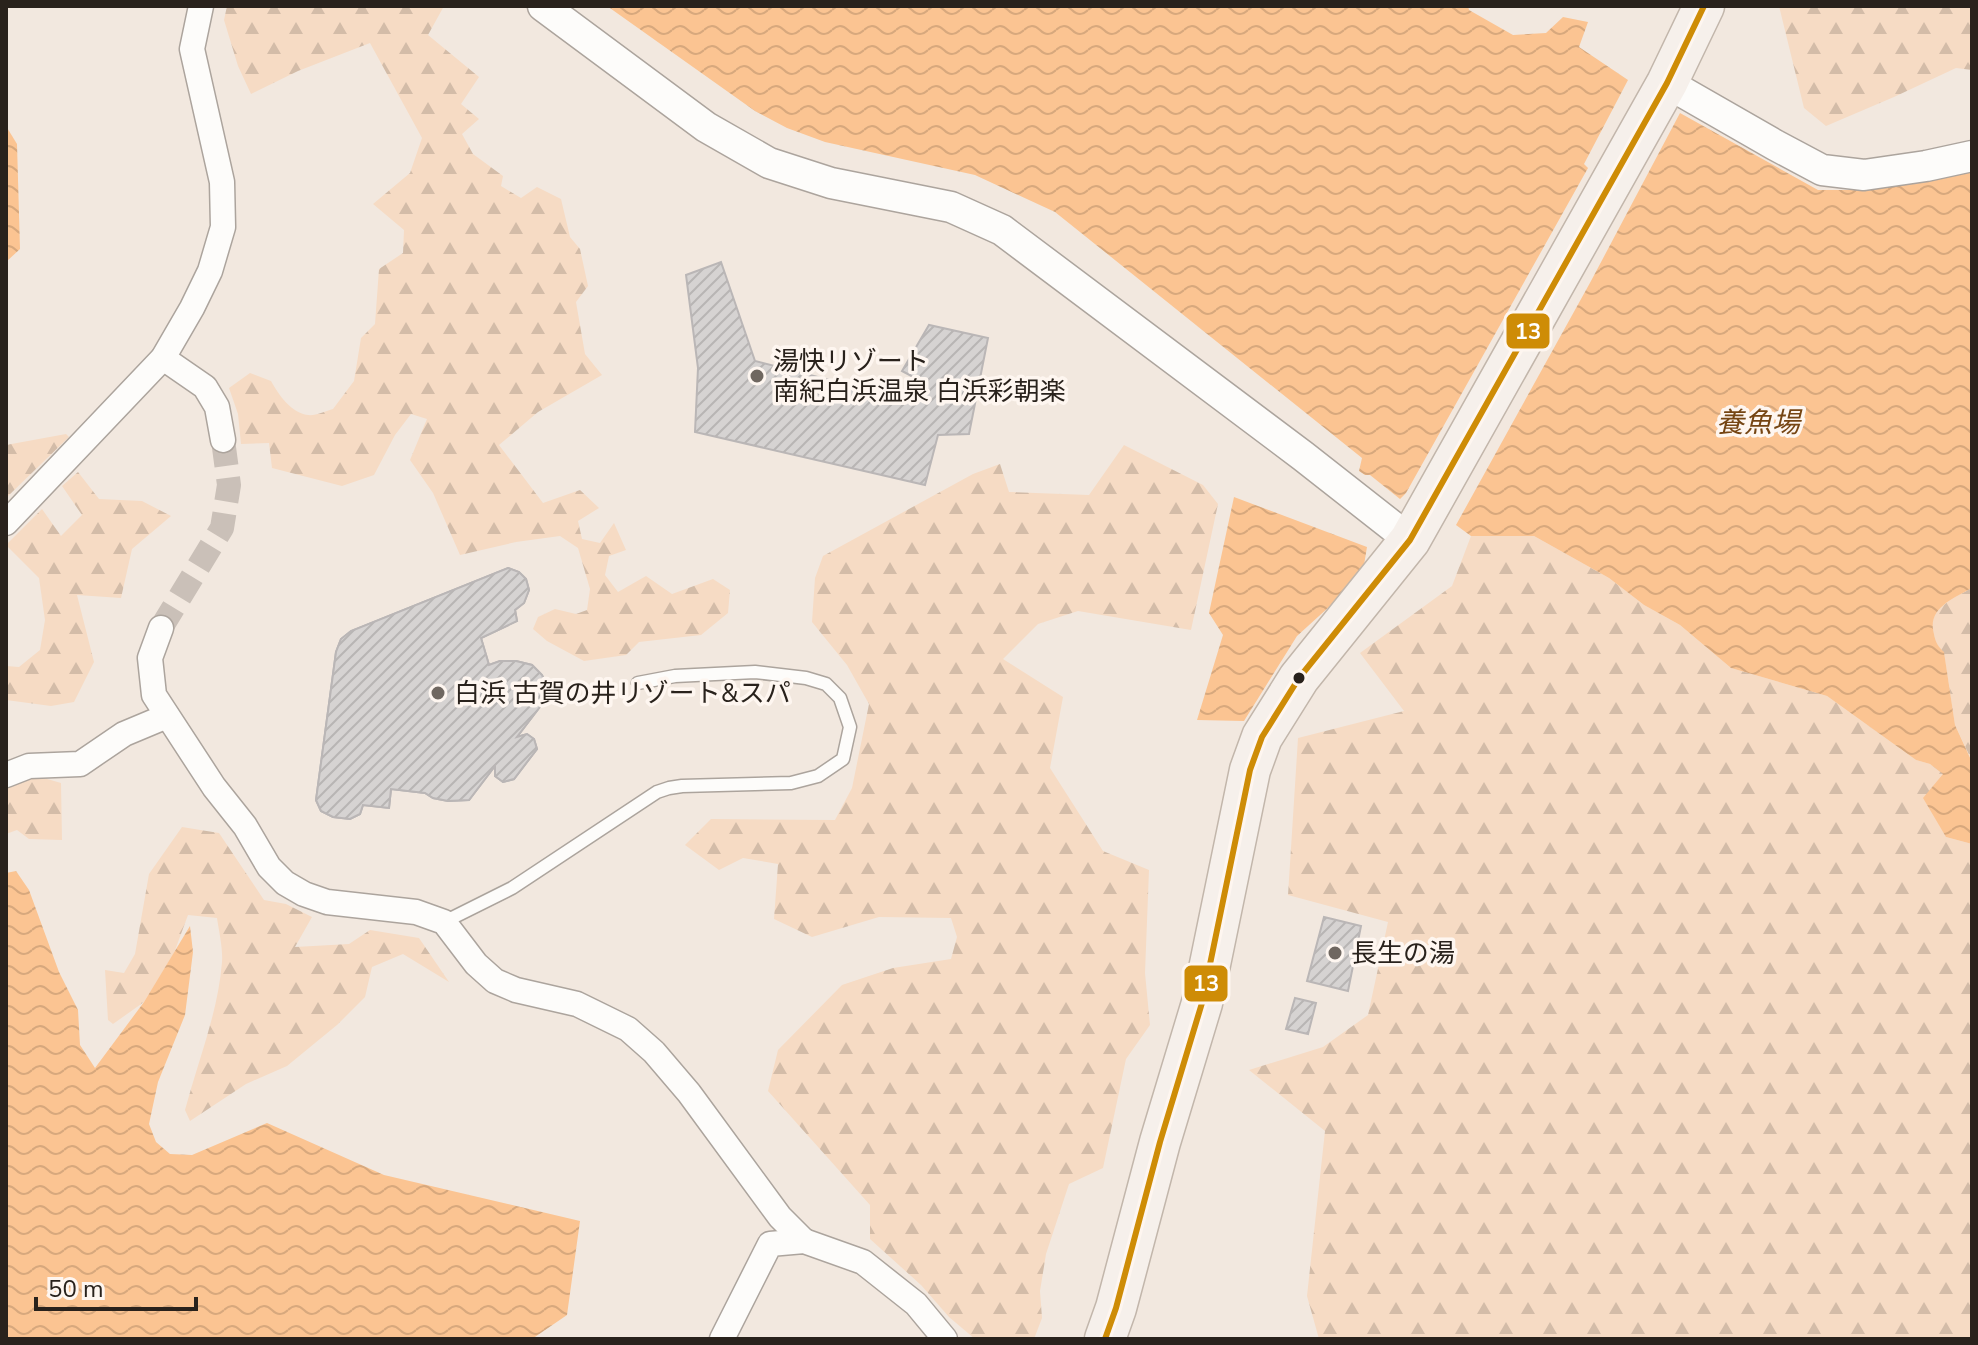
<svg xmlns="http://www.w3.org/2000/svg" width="1978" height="1345" font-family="'Nunito Sans','Noto Sans JP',sans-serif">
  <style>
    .forest { fill: url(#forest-firs) }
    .water { fill: url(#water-waves) }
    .building { fill: url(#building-hatch); stroke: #bab6b6; stroke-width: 2 }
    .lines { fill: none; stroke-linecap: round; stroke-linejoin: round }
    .minor-tunnel { stroke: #cac0b8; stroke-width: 24; stroke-dasharray: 24 12; stroke-linecap: butt }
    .service-casing { stroke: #aca49d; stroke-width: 15 }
    .minor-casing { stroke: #aca49d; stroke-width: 27 }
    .tertiary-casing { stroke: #aca49d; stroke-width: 33 }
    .primary-casing { stroke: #c2b6ab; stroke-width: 43 }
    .service { stroke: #fdfcfa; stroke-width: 12 }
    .minor { stroke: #fdfcfa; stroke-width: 24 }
    .tertiary { stroke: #fdfcfa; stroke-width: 30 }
    .primary { stroke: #f6f0eb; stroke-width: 40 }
    .bus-1-casing { stroke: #fef6f0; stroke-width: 12 }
    .bus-1 { stroke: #ce8c06; stroke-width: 6 }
    .poi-dot { fill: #6f6760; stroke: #fef6f0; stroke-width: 3 }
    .bus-dot { fill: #29221c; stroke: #fef6f0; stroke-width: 3 }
    .labels { text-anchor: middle; stroke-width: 7; stroke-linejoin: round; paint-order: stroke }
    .poi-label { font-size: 26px; fill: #29221c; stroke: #fef6f0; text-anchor: start }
    .water-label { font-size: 28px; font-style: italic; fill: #754513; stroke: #fef6f0 }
    .line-badge { stroke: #fef6f0; stroke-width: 3 }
    .badge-label { font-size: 22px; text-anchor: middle; font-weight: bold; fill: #fff }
  </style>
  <defs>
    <pattern id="forest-firs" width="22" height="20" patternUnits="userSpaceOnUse" patternTransform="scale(2)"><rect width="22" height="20" fill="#f6dbc4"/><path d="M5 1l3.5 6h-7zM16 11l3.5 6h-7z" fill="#d3bca8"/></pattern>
    <pattern id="water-waves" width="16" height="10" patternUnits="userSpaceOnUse" patternTransform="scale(2)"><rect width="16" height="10" fill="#fbc492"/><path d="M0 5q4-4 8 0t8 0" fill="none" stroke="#d7a87d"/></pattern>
    <pattern id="building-hatch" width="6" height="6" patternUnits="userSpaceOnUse" patternTransform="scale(2)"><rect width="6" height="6" fill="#d6d3d2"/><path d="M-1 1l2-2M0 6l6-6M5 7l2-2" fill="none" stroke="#b8b5b4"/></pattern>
  </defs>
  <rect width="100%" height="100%" fill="#f2e8df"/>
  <!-- forest -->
  <g class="forest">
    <path d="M227,6H444L428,35L479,77L461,104L479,119L462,134L473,154L503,176L501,186L521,198L537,187L561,199L570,237L580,249L588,286L576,302L585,354L602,375L538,412L499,445L543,503L580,490L599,508L578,521L582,539L600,543L614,523L626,550L609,556L605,575L618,592L646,576L672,594L713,579L730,590L728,613L701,635L639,642L626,655L584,661L547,641L533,629L538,617L555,609L576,614L587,610L590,589L578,548L560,536L516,542L460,555L433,493L410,460L427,419L411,414L395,435L374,475L342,486L272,468L269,443L241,444L238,414L229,388L250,373L271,381C279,395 291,413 308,415C315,416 326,411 333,409L354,381L361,338L375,324L379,269L403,253L404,230L373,204L410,173L422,138L370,43L298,71L251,94L238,66L224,20Z"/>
    <path d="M1779,6H1972V70L1956,68L1894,97L1826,126L1804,108Z"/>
    <path d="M66,434L69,437L6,498V445Z"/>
    <path d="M1124,445L1203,485L1218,504L1191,630L1078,611L1038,624L1003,659L1063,697L1050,768L1103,851L1149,870L1145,973L1150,1025L1126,1059L1103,1168L1069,1184L1046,1254L1040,1291L1042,1318L1034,1339H975L949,1317L921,1285L870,1239V1205L768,1091L778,1050L842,985L893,968L951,959L957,937L951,918L879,917L812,937L774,919L778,864L743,858L719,870L685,845L711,819L835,820L852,788L869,704L847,665L812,622L815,578L823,556L973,474L1000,464L1009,492L1089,495Z"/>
    <path d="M78,472L99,499L142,501L171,516L132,549L121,598L77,595L94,662L74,702L51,706L6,700V666L19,667L40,650L45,620L39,578L6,545L42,509L61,536L82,515L62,486Z"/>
    <path d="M1471,536H1534L1609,578L1644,605L1680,625L1731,668L1827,696L1916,760L1930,764L1944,774L1946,837L1972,844V1339H1319L1307,1296L1325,1131L1249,1070L1323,1047L1368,1015L1388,922L1288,895L1298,738L1404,711L1360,653L1452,586Z"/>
    <path d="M1972,588V761L1955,725L1944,653C1936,645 1935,641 1933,629C1930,607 1956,597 1972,588Z"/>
    <path d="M37,776L61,783L62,840L29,839L17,830L6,834V790L13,782Z"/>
    <path d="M182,827L219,833L264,900L286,904L312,917L295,947L349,944L370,930L419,938L449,982L403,954L372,967L365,997L337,1025L287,1066L246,1084L190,1121L185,1110C198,1061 218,1013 222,962C223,948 219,932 217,918L188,915L174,953L144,1002L113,1024L108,1020L105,970L124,973L135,954L149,874Z"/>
  </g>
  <!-- water -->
  <g class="water">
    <path d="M607,6H1468L1469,10L1513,35L1546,33L1563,17L1588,22L1579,47L1628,80L1584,164L1588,168L1406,493L1400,499L1370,475H1365L1359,471L1362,458L1055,212L975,175L825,142L787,128L755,111Z"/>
    <path d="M1680,113L1818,190H1863L1972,167V588C1956,597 1930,607 1933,629C1935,640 1936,645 1944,652L1955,725L1972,762V844L1946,837L1923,798L1943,774L1930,764L1916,760L1827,696L1731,668L1680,625L1644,605L1609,578L1534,536H1471L1456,525L1591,281Z"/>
    <path d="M6,126L17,144L20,249L6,262Z"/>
    <path d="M1234,497L1367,547L1362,577L1297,636L1244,721L1197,720L1223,635L1209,613Z"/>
    <path d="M16,871L29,890L59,972L78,1010L80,1045L95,1068L144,1002L190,926L193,952L185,1015L158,1082L149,1124L156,1142L170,1154L192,1155L267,1123L384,1175L580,1221L567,1315L532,1339H6V873Z"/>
  </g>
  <!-- building -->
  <g class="building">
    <path d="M721,262L755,361L916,402L923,382L902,371L929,325L988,338L969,434L938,435L925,485L695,432L698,368L686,275Z"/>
    <path d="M508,568L519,572L526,579L529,590L524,603L515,610L517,621L481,638L489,665L500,661H516L532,665L542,675L547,687L546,699L517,737L527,734L534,739L537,749L514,779L503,782L495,776V766L469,800L448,801L433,798L425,793L391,789L389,808L363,805L360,814L350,819L333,817L321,811L316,800L336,652L341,639L351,631Z"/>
    <path d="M508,568L519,572L526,579L529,590L524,603L515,610L517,621L481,638L489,665L500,661H516L532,665L542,675L547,687L546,699L517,737L527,734L534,739L537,749L514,779L503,782L495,776V766L469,800L448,801L433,798L425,793L391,789L389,808L363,805L360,814L350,819L333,817L321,811L316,800L336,652L341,639L351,631Z"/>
    <path d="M1324,917L1361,926L1348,991L1307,981Z"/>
    <path d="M1295,998L1316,1003L1308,1034L1286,1029Z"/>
  </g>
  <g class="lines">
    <!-- minor-tunnel -->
    <path class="minor-tunnel" d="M161,628L222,528L229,485L223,440"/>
    <defs>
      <path id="service" d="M444,922L512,888L657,792L669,788L682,786L791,783L818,776L843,759L850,727L840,698L826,684L806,678L755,672L675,676L638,683"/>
      <g id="minor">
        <path d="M163,358L205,387L217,407L223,440"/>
        <path d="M6,523L163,358L192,308L210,271L223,227L222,182L192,49L201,6"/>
        <path d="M161,628L150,658L154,695L214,787L245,826L269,867L285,883L304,894L327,902L416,912L444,922L476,964L495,981L516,990L577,1004L628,1029L654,1052L689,1093L780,1217L804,1241"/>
        <path d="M6,775L29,766L80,764L124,734L167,716"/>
        <path d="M722,1339L770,1244L804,1241L863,1262L916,1304L945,1339"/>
      </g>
      <g id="tertiary">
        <path d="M543,6L706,127L769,163L831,183L951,207L1002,230L1303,456L1410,540"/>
        <path d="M1667,83L1775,145L1822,170L1864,175L1926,166L1972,156"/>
      </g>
      <path id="primary" d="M1105,1339L1116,1308L1160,1142L1202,1003L1250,770L1262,737L1299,678L1410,540L1667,83L1704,6"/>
    </defs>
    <!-- service casing -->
    <use href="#service" class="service-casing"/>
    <!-- minor casing -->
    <use href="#minor" class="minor-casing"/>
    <!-- tertiary casing -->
    <use href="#tertiary" class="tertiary-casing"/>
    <!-- primary casing -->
    <use href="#primary" class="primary-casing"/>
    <!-- service -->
    <use href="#service" class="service"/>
    <!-- minor -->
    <use href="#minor" class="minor"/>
    <!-- tertiary -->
    <use href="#tertiary" class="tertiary"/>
    <!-- primary -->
    <use href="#primary" class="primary"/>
    <defs>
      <path id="bus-1" d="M1105,1339L1116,1308L1160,1142L1202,1003L1250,770L1262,737L1299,678L1410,540L1667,83L1704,6"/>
    </defs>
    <!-- bus-1 casing -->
    <use href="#bus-1" class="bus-1-casing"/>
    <!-- bus-1 -->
    <use href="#bus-1" class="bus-1"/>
  </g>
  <!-- markers -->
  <g class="poi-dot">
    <circle cx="757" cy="376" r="8"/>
    <circle cx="438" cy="693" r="8"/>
    <circle cx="1335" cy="953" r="8"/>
  </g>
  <circle class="bus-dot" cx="1299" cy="678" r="7"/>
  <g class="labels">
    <!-- poi labels -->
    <g class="poi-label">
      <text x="773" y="370">湯快リゾート<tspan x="773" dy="30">南紀白浜温泉 白浜彩朝楽</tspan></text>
      <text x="454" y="702">白浜 古賀の井リゾート&amp;スパ</text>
      <text x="1351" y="962">長生の湯</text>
    </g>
    <!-- water labels -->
    <g class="water-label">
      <text x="1758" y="432">養魚場</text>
    </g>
  </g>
  <g class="line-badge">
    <rect x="1505" y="312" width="46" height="38" rx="8" fill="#ce8c06"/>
    <rect x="1183" y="964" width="46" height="39" rx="8" fill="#ce8c06"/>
  </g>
  <g class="badge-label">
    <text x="1528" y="339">13</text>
    <text x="1206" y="991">13</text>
  </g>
  <!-- border -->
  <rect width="1978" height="1345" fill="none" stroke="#29221c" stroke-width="16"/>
  <!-- scale -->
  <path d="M36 1297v12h160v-12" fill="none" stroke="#29221c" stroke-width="4"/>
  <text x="48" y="1297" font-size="24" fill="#29221c" stroke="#fef6f0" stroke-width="6" paint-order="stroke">50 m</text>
</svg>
